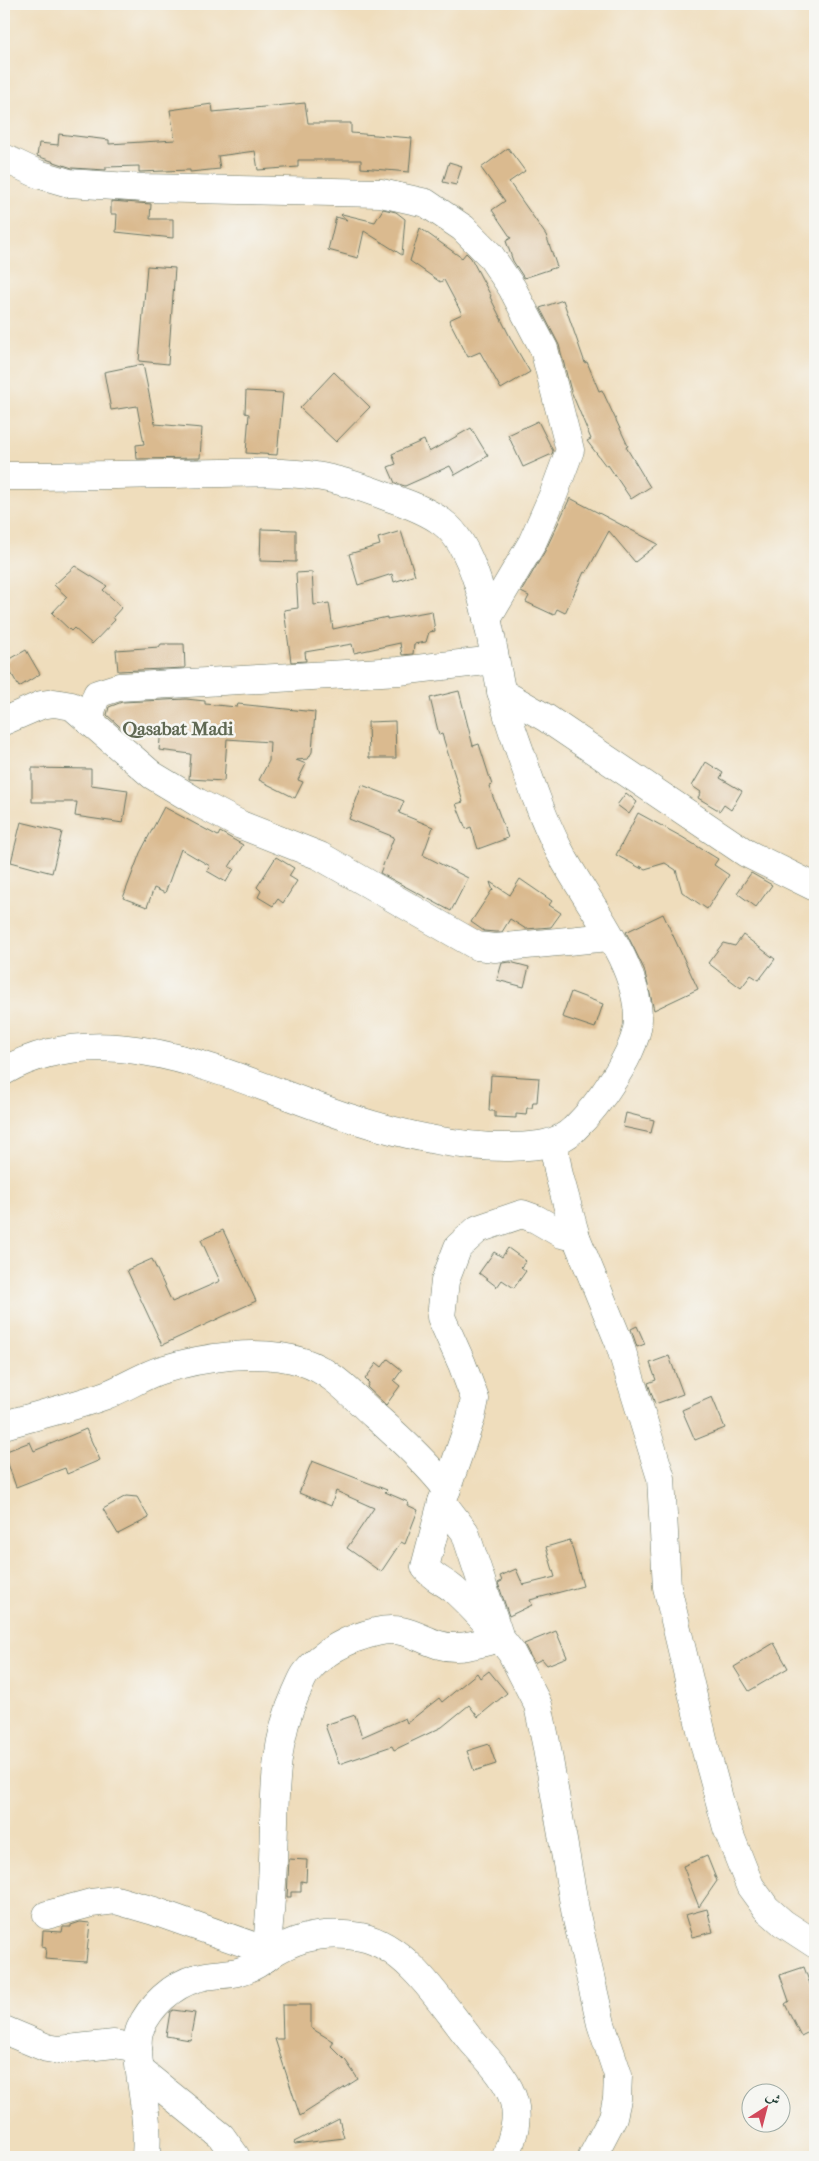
<svg xmlns="http://www.w3.org/2000/svg" width="819" height="2161" font-family="'IM FELL French Canon',Amiri,serif">
  <style>
    .building { fill: #daba8f }
    .lines { fill: none; stroke-linecap: round; stroke-linejoin: round }
    .minor-casing { stroke: #687564; stroke-width: 29 }
    .minor { stroke: #fff; stroke-width: 28 }
    .labels { text-anchor: middle; stroke-width: 5; stroke-linejoin: round; paint-order: stroke }
    .quarter-label { font-size: 19px; font-weight: bold; fill: #606954; stroke: #f6f6f2 }
  </style>
  <rect width="100%" height="100%" fill="#f6f6f2"/>
  <filter id="ink" filterUnits="userSpaceOnUse"><feTurbulence type="fractalNoise" baseFrequency=".02" numOctaves="2"/><feDisplacementMap in="SourceGraphic" scale="10" xChannelSelector="R" yChannelSelector="G"/><feConvolveMatrix kernelMatrix="1 2 1 2 8 2 1 2 1" color-interpolation-filters="sRGB"/></filter>
  <filter id="wash" filterUnits="userSpaceOnUse"><feTurbulence type="fractalNoise" baseFrequency=".0096" numOctaves="4" result="noise"/><feDisplacementMap in="SourceGraphic" scale="20" xChannelSelector="R" yChannelSelector="G"/><feGaussianBlur stdDeviation="1.12" result="paint"/><feColorMatrix in="noise" values="0 0 0 0 0 0 0 0 0 0 0 0 0 0 0 0 0 1.4 0 .05"/><feComposite in="paint" operator="in"/></filter>
  <g filter="url(#wash)">
    <rect width="100%" height="100%" fill="#efddbc"/>
    <g id="blocks">
      <!-- building -->
      <g class="building">
        <path d="M305,103L308,123H351V133L412,138L409,172L361,168V160H298V167L258,170L255,151L218,156L220,169L190,172V170L139,172V166L106,167V170L72,168L37,156L39,143L58,145L59,134L109,140V144L175,140L170,110L212,104L213,112Z"/>
        <path d="M508,148L525,171L509,182L546,235L557,267L524,278L513,261L506,241L511,238L492,210L505,201L481,168Z"/>
        <path d="M449,162L462,166L456,185L443,182Z"/>
        <path d="M111,201L151,204L150,219H173V238L116,232L117,214H111Z"/>
        <path d="M383,209L396,212L405,219L402,255L364,231L358,258L328,250L336,217L347,220L341,215L342,214L375,222Z"/>
        <path d="M420,228L462,258L466,253L471,258L491,296L490,297L513,343L530,372L501,389L480,352L468,357L449,320L462,314L444,280L440,282L410,261Z"/>
        <path d="M147,266L175,268L168,364L139,361Z"/>
        <path d="M563,300L585,363L587,362L599,391L602,390L628,446L626,447L650,487L631,499L608,465L606,466L587,441L591,439L571,391L559,345L540,308Z"/>
        <path d="M143,364L155,424L202,428L200,458L137,459L136,445L144,444L137,406L111,410L104,372Z"/>
        <path d="M334,372L370,407L336,442L300,408Z"/>
        <path d="M246,391L283,393L277,455L246,453L249,414L245,413Z"/>
        <path d="M538,421L553,451L552,454L523,467L508,435Z"/>
        <path d="M471,428L488,456L455,475L450,466L405,486L395,483L388,467L396,464L392,454L424,440L429,452Z"/>
        <path d="M570,498L658,544L635,562L609,531L586,573L584,572L565,613L557,609L554,615L526,602L529,596L521,592L545,551Z"/>
        <path d="M261,529L296,530V562L260,561Z"/>
        <path d="M401,531L415,575L394,582L392,574L358,585L349,554L380,545L378,538Z"/>
        <path d="M75,566L107,586L103,590L122,607L113,617L115,620L92,644L74,628L71,631L52,613L67,597L54,585Z"/>
        <path d="M312,572L314,605L329,603L333,629L387,617V619L432,611L435,631L429,632L426,642L414,644L413,654L402,655L400,643L354,653L352,644L305,652L306,661L291,662L284,610L298,608L296,573Z"/>
        <path d="M161,644H184L185,668L118,671L116,650L159,647Z"/>
        <path d="M26,650L40,674L19,687L5,662Z"/>
        <path d="M459,691L473,746L479,744L492,785L489,786L508,838L478,849L471,827L466,829L456,804L463,802L442,734L439,735L430,698Z"/>
        <path d="M186,699L205,701V704L237,707L238,704L315,712L312,752L308,759L296,760L306,764L298,780L303,782L295,798L259,780L269,761L270,742L227,739L224,781L189,779L191,754L159,750L161,729L128,734L107,715L109,707L122,702Z"/>
        <path d="M395,721L396,758H369L368,722Z"/>
        <path d="M706,762L723,773L720,778L742,791L731,810L724,805L720,811L698,798L701,792L692,786Z"/>
        <path d="M32,768L91,769V785L128,790L123,823L75,816L77,802H32Z"/>
        <path d="M362,785L404,801L399,813L433,827L423,855L468,878L451,911L380,873L394,837L349,819Z"/>
        <path d="M626,793L637,802L629,814L617,805Z"/>
        <path d="M164,807L218,836L220,832L243,845L229,867L234,869L226,882L207,871L210,866L181,849L165,893L154,888L147,907L123,898L140,853Z"/>
        <path d="M638,813L682,837L718,859L714,865L729,875L707,909L682,892L676,870L665,863L645,869L640,866L642,869L616,855Z"/>
        <path d="M21,822L62,832L52,873L11,862Z"/>
        <path d="M276,857L294,868L289,876L297,881L283,903L278,899L273,906L258,897L261,891L257,887Z"/>
        <path d="M751,873L772,885L756,907L737,893Z"/>
        <path d="M520,879L552,901L549,905L561,913L551,927L526,929L510,919L502,932H495L484,931L471,922L492,890L493,891L490,882L510,895Z"/>
        <path d="M663,914L698,989L654,1010L644,969L626,932Z"/>
        <path d="M743,935L775,959L759,980L751,975L741,988L708,963L723,943L735,946Z"/>
        <path d="M510,962L529,967L524,987L497,980L502,963Z"/>
        <path d="M571,992L603,1004L595,1028L562,1017Z"/>
        <path d="M491,1075L539,1078L537,1102H533L532,1108H527L526,1115L516,1114V1118L495,1117V1111H489Z"/>
        <path d="M626,1113L654,1120L651,1133L623,1127Z"/>
        <path d="M223,1230L256,1301L162,1345L127,1270L152,1259L172,1302L220,1281L201,1240Z"/>
        <path d="M508,1248L526,1261L521,1267L526,1271L514,1288L502,1280L497,1287L479,1273L494,1252L502,1257Z"/>
        <path d="M637,1326L645,1344L637,1347L631,1329Z"/>
        <path d="M669,1356L683,1394L655,1404L648,1383L656,1380L650,1363Z"/>
        <path d="M388,1359L402,1370L394,1381L400,1386L386,1405L367,1387L369,1383L365,1379L377,1363L382,1367Z"/>
        <path d="M712,1397L725,1428L695,1440L682,1410Z"/>
        <path d="M86,1429L100,1460L67,1474L65,1468L16,1487L4,1452L30,1442L34,1451Z"/>
        <path d="M312,1461L387,1490L385,1492L408,1502L407,1505L418,1510L405,1544L401,1542L381,1572L347,1548L374,1508L336,1491L331,1506L299,1493Z"/>
        <path d="M126,1496L137,1497L149,1518L118,1534L103,1509Z"/>
        <path d="M570,1540L583,1586L530,1600L532,1605L509,1616L498,1583L502,1581L500,1576L516,1569L523,1585L555,1577L546,1547Z"/>
        <path d="M556,1631L567,1657L547,1665L542,1659L534,1663L524,1644Z"/>
        <path d="M774,1643L788,1668L749,1691L734,1667Z"/>
        <path d="M489,1671L507,1693L478,1717L469,1705L442,1727L394,1750L392,1746L339,1764L325,1725L355,1715L362,1737L405,1718L407,1723L439,1698L442,1702L477,1673L480,1678Z"/>
        <path d="M489,1744L496,1764L474,1771L467,1751Z"/>
        <path d="M707,1856L717,1881L699,1907L683,1866Z"/>
        <path d="M289,1859L307,1860L306,1882L301,1881V1892H291V1897H287Z"/>
        <path d="M707,1909L713,1932L692,1937L685,1915Z"/>
        <path d="M80,1922L90,1923L86,1962L45,1959L46,1948L42,1947L43,1931L62,1932L63,1927H71V1925Z"/>
        <path d="M804,1967L815,1998V2029L801,2036L785,2004L789,2001L780,1975Z"/>
        <path d="M282,2005H311V2028L334,2042L331,2046L346,2061L358,2079L300,2116L275,2039H283Z"/>
        <path d="M173,2010L195,2013L190,2040L166,2036L170,2012Z"/>
        <path d="M339,2119L344,2138L295,2144L294,2142Z"/>
      </g>
    </g>
  </g>
  <g filter="url(#ink)">
    <use href="#blocks" fill-opacity="0" stroke="#687564" stroke-width="1"/>
    <g class="lines">
      <defs>
        <g id="minor">
          <path d="M4,158L38,174L69,183L144,188L381,193L426,203L463,228L490,255L512,288L544,349L570,450L554,493L532,543L487,619"/>
          <path d="M4,476C58,476 113,475 167,474C215,474 275,469 322,477C344,481 367,489 388,497C406,503 426,510 442,522C481,550 491,643 501,689C505,708 511,727 518,746C530,781 542,817 559,850C585,901 638,961 638,1019C638,1051 597,1107 574,1129C557,1146 533,1146 510,1147C457,1148 400,1134 350,1118C243,1084 114,1009 4,1071"/>
          <path d="M501,692L546,718L746,853L815,887"/>
          <path d="M4,721L41,705L54,703L72,706L152,775L197,802L241,825L320,856L477,946L495,948L609,937"/>
          <path d="M91,723V711L97,694L119,687L399,671L495,660"/>
          <path d="M553,1143L559,1175L576,1237L619,1342L661,1478L667,1587L706,1751L727,1828L750,1886L766,1908L783,1923L815,1944"/>
          <path d="M576,1237L562,1234L536,1219L522,1214L478,1229L458,1247L445,1281L441,1317L462,1364L475,1399L471,1418L442,1502L465,1532L500,1638L511,1652L538,1705L546,1743L576,1915L601,2024L618,2075L617,2099L613,2117L592,2157"/>
          <path d="M4,1425C38,1415 73,1407 106,1395C125,1388 142,1376 161,1370C203,1357 261,1348 303,1362C333,1372 353,1396 375,1416C401,1439 426,1462 447,1489"/>
          <path d="M47,1915L91,1903L116,1900L154,1911L267,1951"/>
          <path d="M266,1958C269,1926 272,1893 273,1860C275,1804 272,1745 296,1693C299,1687 302,1678 306,1673C323,1651 350,1638 376,1632C413,1623 425,1648 456,1647C471,1647 486,1641 500,1638C485,1621 470,1604 453,1589C442,1580 434,1579 425,1567L442,1502"/>
          <path d="M4,2030L47,2048L59,2050L114,2044L138,2048"/>
          <path d="M141,2071L221,2136L236,2157"/>
          <path d="M146,2157C147,2142 147,2127 145,2112C144,2093 133,2045 140,2029C150,2006 172,1985 197,1978C210,1974 225,1975 238,1972C253,1968 262,1961 274,1952C301,1935 330,1931 361,1937C407,1946 442,2004 469,2038C485,2057 508,2078 514,2102C519,2122 512,2138 506,2157"/>
        </g>
      </defs>
      <!-- minor casing -->
      <use href="#minor" class="minor-casing"/>
      <!-- minor -->
      <use href="#minor" class="minor"/>
    </g>
  </g>
  <g class="labels">
    <!-- quarter labels -->
    <g class="quarter-label">
      <text x="178" y="735">Qasabat Madi</text>
    </g>
  </g>
  <!-- margin -->
  <rect width="819" height="2161" fill="none" stroke="#f6f6f2" stroke-width="20"/>
  <!-- north arrow -->
  <g transform="translate(766 2108) rotate(36)"><circle r="24" fill="#f6f6f2" stroke="#a0aca6"/>
  <path d="M0-4L9 19L0 12L-9 19Z" fill="#d1495b"/>
  <text y="-8" font-size="14" font-weight="bold" text-anchor="middle" fill="#1f3d34">ش</text>
  </g>
</svg>
